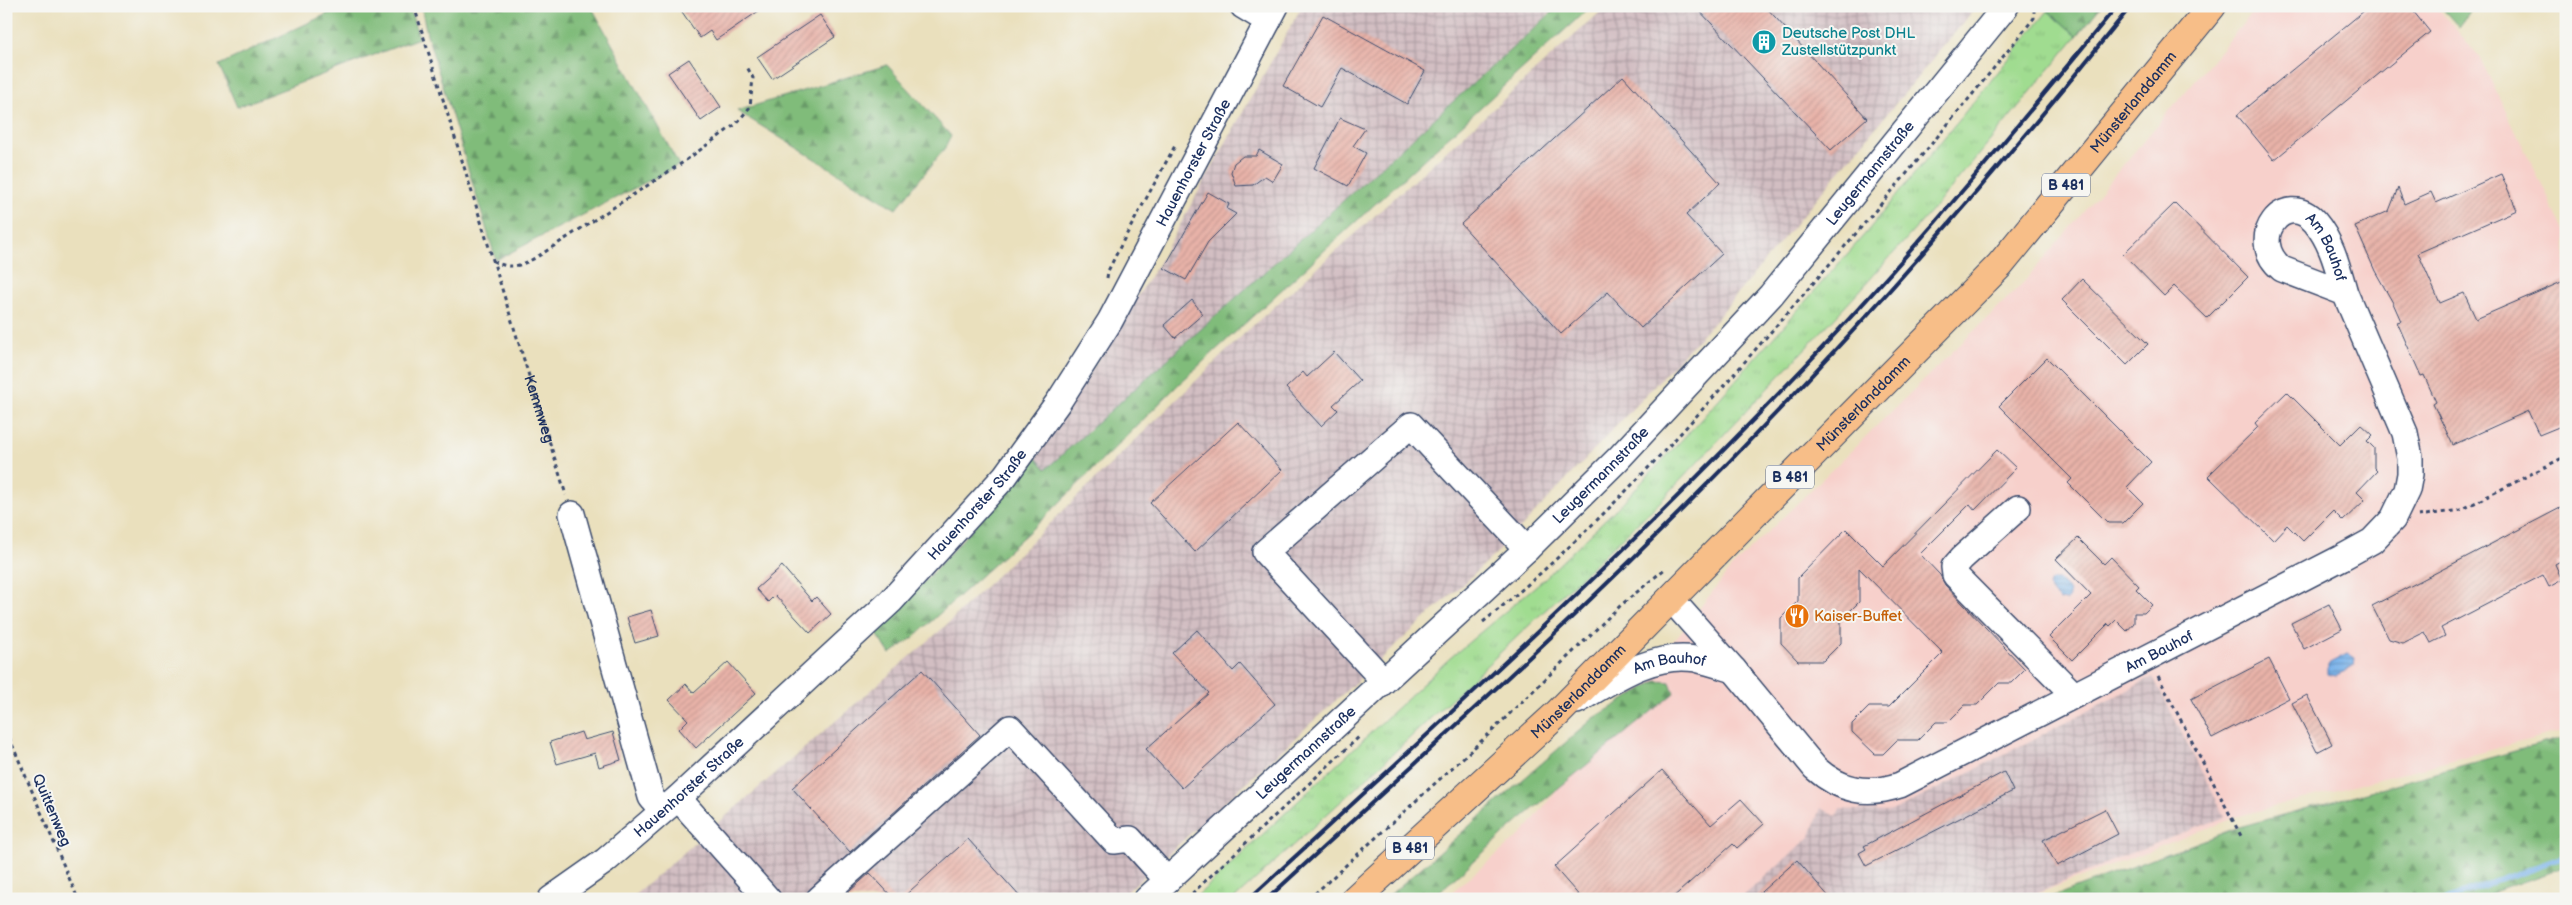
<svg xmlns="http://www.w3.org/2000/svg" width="2572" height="905" font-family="'Balsamiq Sans',sans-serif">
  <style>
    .built { fill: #f7d0cb }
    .industrial { fill: url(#industrial-grid) }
    .grass { fill: url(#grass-tufts); stroke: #5e8677 }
    .forest { fill: url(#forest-firs); stroke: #4e766c }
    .water { fill: url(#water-rules); stroke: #4a71a4 }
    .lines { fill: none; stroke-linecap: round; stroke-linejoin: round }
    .stream { stroke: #7ab3ea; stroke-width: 5.5 }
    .building { fill: url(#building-hatch) }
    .minor-casing { stroke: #3a4a6c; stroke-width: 28 }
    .major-casing { stroke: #3a4a6c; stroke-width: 30 }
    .path { stroke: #3a4a6c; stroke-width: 3; stroke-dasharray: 4 4; stroke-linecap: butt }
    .minor { stroke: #fff; stroke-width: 25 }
    .major { stroke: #f7be88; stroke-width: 28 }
    .rail { stroke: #1b2f5e; stroke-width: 4 }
    .labels { text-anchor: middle; stroke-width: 4; stroke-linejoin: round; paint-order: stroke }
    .shield { fill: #f6f6f2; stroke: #5d6b8a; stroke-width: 1 }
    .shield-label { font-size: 14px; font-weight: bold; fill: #1b2f5e }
    .culture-label { font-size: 15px; fill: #0d838f; stroke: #f6f6f2; text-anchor: start }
    .street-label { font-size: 15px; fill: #1b2f5e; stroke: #f6f6f2 }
    .food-label { font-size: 15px; fill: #c56008; stroke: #f6f6f2; text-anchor: start }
  </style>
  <defs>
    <pattern id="industrial-grid" width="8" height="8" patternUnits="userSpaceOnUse" patternTransform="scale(1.25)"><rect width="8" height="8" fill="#d2bec2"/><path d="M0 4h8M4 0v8" fill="none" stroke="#aa9ba1"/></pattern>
    <pattern id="grass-tufts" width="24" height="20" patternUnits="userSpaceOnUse" patternTransform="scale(1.25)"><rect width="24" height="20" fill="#a0dc90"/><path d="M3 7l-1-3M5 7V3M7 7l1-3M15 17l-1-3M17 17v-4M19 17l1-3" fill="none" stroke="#89bd7f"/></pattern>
    <pattern id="forest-firs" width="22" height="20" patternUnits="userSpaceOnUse" patternTransform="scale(1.25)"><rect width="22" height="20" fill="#80bc7a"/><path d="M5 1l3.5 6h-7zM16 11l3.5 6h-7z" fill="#689967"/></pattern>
    <pattern id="water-rules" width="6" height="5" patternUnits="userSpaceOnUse" patternTransform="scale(1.25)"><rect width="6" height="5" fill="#7ab3ea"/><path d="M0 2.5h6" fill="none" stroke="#6392c1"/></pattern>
    <pattern id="building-hatch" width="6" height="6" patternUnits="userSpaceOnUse" patternTransform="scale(1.25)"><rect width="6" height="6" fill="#e8b2a8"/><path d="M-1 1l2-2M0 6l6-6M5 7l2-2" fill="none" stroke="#c69993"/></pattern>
  </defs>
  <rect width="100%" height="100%" fill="#f6f6f2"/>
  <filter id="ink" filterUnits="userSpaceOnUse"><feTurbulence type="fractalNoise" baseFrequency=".02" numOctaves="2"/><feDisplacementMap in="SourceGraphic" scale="10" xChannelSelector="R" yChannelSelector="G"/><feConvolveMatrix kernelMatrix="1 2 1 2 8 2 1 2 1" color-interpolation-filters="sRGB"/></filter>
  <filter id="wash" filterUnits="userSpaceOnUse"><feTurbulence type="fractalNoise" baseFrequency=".0096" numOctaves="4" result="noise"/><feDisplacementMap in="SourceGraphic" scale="20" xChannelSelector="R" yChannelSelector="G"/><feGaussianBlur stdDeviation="1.12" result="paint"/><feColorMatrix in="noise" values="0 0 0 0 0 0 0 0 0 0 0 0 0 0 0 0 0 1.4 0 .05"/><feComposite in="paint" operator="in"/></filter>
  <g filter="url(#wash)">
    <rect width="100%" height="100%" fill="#eae0bd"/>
    <!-- built -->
    <path class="built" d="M2258,6H2436L2479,56L2566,235V730L2239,816L2024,899H1443L1523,833L1731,568L2024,282Z"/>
    <!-- industrial -->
    <g class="industrial">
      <path d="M1302,6H1558L1046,469L1036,458L1158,264Z"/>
      <path d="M1607,6H1977L1713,323L1500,550L1119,899H630L942,629L1247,331Z"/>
      <path d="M2153,677L2225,817L2128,854L2024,899H1740L1811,836L1821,808L1836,816L1840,809L1885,812L1902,807Z"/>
    </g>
    <!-- grass -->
    <path class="grass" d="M2048,11L2077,36L1935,207L1855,296L1660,502L1382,764L1234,899H1194L1449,659L1545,578L1622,503L1696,425L1865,234Z"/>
    <!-- forest -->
    <g class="forest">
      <path d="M344,6H409L419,38L237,107L219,65Z"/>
      <path d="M421,6H591L679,165L496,260L427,34Z"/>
      <path d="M1559,6H1591L1181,382L1045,517L914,637L890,654L877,634L1036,458L1046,469Z"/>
      <path d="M2043,6H2101L2077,36Z"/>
      <path d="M2440,6H2475L2459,27Z"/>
      <path d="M887,65L951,136L945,148L896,209L737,111Z"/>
      <path d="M1656,681L1670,682L1674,693L1521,819L1431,899H1385L1594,718Z"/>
      <path d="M2566,737V867L2473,899H2046L2239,827Z"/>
    </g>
    <!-- water -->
    <g class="water">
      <path d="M2052,580H2059C2065,586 2073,591 2067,601L2059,600L2050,590L2048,585Z"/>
      <path d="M2347,654L2355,659L2354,666L2336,676L2328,674V664Z"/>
    </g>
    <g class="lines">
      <!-- stream -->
      <path class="stream" d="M2446,899L2566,856"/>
    </g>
    <g id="blocks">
      <!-- building -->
      <g class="building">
        <path d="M678,6H766L716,40L710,31L700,38Z"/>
        <path d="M1695,6H1765L1867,118L1831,150Z"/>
        <path d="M2370,6H2409L2430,32L2274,160L2237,115Z"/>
        <path d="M820,15L835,37L772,79L757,57Z"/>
        <path d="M1323,15L1425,71L1407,104L1342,68L1320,107L1283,86Z"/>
        <path d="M689,59L721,107L701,121L668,73Z"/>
        <path d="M1623,76L1720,183L1686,215L1722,254L1641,328L1608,292L1561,334L1461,224Z"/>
        <path d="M1340,118L1365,129L1353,146L1366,153L1348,186L1314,168Z"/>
        <path d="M1259,150L1283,164L1273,181L1265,176L1253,185L1236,186L1231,172L1234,163L1243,156H1256Z"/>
        <path d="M2501,174L2517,210L2418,253L2440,303L2464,293L2476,319L2566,280V424L2539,435L2528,411L2453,445L2433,404L2436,402L2424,375L2421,376L2397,322L2401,321L2393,303L2375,271L2355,226L2389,211L2398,188L2404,204L2431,192L2436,203Z"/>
        <path d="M1208,192L1229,204L1227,209L1236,214L1208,242L1186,280L1164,268Z"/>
        <path d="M2175,203L2248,277L2207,318L2174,286L2164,296L2123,254Z"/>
        <path d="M2082,279L2148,344L2127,365L2062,300Z"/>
        <path d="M1192,300L1203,314L1175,338L1164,325Z"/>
        <path d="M1334,352L1360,381L1333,405L1338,410L1321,426L1286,388L1303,372L1307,377Z"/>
        <path d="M2047,358L2151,462L2127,487L2143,503L2123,523H2108L2068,483L2072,479L1999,406Z"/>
        <path d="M2287,392L2340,445L2361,424L2373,435L2367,441L2374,448V468L2377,471L2357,492L2365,500L2343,521L2333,511L2303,541L2287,525L2273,540L2208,476L2258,427L2255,423Z"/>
        <path d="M1238,422L1282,470L1195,552L1150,503Z"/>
        <path d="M1997,450L2016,468L1975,510L1970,504L1920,554L1940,575L1945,585L2025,669L2011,683H1999L1977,705H1965L1948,722H1936L1918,740H1897L1883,754H1875L1852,732V724L1869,707H1889L1943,653L1859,568V602L1841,620V643L1823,661H1798L1781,643V618L1798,601V578L1846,529L1883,566Z"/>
        <path d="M2566,505V558L2555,564L2562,580L2549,587L2543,575L2441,628L2445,636L2431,643L2425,632L2403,643L2389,639L2372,606Z"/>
        <path d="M2078,538L2104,564L2111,557L2139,586L2136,589L2152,605L2144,613H2134V623L2127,631L2116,620L2110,626L2108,624L2072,660L2049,637L2091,595L2056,559Z"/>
        <path d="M782,566L812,601L816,597L831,614L810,633L775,595L768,602L756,589Z"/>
        <path d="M2329,604L2342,629L2304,649L2291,623Z"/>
        <path d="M651,610L659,636L635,643L627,617Z"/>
        <path d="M1197,630L1233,671L1240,664L1275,704L1182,788L1146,749L1209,693L1172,653Z"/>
        <path d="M2269,659L2289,698L2212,738L2191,699Z"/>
        <path d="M728,662L756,693L696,748L679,729L688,720L669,700L686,684L694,693Z"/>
        <path d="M922,670L980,735L850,852L792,788Z"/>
        <path d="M2307,695L2332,744L2317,752L2292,703Z"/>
        <path d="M581,732L584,740L613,732L621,760L599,767L595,753L557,764L550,742Z"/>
        <path d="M1662,770L1711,825L1741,799L1764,824L1737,848L1733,844L1671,899H1582L1554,867Z"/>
        <path d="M2004,772L2013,791L1866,866L1859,853L1866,849L1864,846Z"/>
        <path d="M2105,809L2118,834L2057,866L2043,840Z"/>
        <path d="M968,839L1022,899H901Z"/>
        <path d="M1797,860L1831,899H1753Z"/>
        <path d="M870,873L894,899H841Z"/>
      </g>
    </g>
  </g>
  <g filter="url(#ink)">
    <use href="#blocks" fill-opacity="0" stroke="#3a4a6c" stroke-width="1"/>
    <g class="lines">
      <defs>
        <g id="minor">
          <path d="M1243,6L1268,21"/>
          <path d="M2018,508L1962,558L1954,567L1955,575L2074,695"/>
          <path d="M572,514L651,797L662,811"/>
          <path id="s2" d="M1671,599L1734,670L1815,768C1841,791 1867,796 1900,785L2341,558L2372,541L2393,519L2407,490L2410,474V458L2405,433L2345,293L2282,269C2245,239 2285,188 2315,222C2332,242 2338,269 2345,293"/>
          <path d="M1384,681L1265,552L1411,425L1527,549"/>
          <path id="s3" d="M1577,701C1613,680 1652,652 1696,659C1709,662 1721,666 1734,670"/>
          <path d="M678,798L768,899"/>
          <path id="s4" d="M551,899L605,861L678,798L891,601L1005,476L1059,401L1110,321L1276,6"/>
          <path d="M819,899L1010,728L1114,841L1130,839L1167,880"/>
          <path id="s5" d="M1147,899L1527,549L1618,459L1771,295L2006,6"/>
        </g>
        <g id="major">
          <path id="s6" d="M1355,899L1558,713L2000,265L2212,6"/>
        </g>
      </defs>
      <!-- minor casing -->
      <use href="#minor" class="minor-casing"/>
      <!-- major casing -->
      <use href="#major" class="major-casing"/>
      <!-- path -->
      <g class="path">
        <path id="s1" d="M414,6L566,495"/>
        <path d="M493,261C511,270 520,266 537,257L682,163L736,124L750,107L753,78L746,65"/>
        <path d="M1107,278L1108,271L1123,241L1176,144"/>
        <path d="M2418,516L2461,510L2566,456"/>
        <path d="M1483,622C1594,533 1690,425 1783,318C1869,219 1953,120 2034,18V6"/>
        <path d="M2158,676L2241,836"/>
        <path d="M6,730L78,899"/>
        <path d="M1186,899L1361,735"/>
        <path d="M1309,899L1490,733L1620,606L1666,568"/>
      </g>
      <!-- minor -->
      <use href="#minor" class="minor"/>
      <!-- major -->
      <use href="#major" class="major"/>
      <!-- rail -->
      <g class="rail">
        <path d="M1249,899C1449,715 1650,533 1835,334C1933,229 2025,117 2117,6"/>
        <path d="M1267,899C1368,806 1470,714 1570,619C1771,428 1958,222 2131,6"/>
      </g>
    </g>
  </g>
  <!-- icons -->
  <defs>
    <symbol id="building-disc" viewBox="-11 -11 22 22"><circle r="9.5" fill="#0f9aa8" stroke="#f6f6f2"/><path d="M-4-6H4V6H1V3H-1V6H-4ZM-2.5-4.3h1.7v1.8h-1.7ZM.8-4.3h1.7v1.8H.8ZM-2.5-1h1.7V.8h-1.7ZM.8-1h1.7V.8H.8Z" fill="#fff"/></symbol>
    <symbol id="restaurant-disc" viewBox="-11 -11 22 22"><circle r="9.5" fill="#e8710a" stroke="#f6f6f2"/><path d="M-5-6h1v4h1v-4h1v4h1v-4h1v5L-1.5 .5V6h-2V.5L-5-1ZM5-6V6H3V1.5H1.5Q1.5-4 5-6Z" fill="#fff"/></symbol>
  </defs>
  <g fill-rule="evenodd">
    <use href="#building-disc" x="1750" y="28" width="28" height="28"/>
    <use href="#restaurant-disc" x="1783" y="602" width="28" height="28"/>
  </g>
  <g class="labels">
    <!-- shield labels -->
    <g class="shield">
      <rect x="2042" y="173.5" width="48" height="23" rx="4"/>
      <rect x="1766" y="465.5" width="48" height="23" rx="4"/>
      <rect x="1386" y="836.5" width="48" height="23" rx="4"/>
    </g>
    <g class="shield-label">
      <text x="2066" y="190">B 481</text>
      <text x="1790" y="482">B 481</text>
      <text x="1410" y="853">B 481</text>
    </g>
    <!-- culture labels -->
    <g class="culture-label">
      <text x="1782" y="38">Deutsche Post DHL<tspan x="1782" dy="17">Zustellstützpunkt</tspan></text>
    </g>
    <!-- street labels -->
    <g class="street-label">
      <text dy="5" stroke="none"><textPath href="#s6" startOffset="1115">Münsterlanddamm</textPath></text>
      <text dy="5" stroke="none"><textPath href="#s4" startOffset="988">Hauenhorster Straße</textPath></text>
      <text dy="5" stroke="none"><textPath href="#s5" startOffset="1026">Leugermannstraße</textPath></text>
      <text dy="5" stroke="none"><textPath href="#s2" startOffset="1315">Am Bauhof</textPath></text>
      <text dy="5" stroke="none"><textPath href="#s6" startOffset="710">Münsterlanddamm</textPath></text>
      <text dy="5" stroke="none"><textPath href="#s1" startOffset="422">Kammweg</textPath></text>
      <text dy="5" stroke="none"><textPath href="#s5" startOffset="621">Leugermannstraße</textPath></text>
      <text dy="5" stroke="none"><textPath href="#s4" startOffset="582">Hauenhorster Straße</textPath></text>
      <text dy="5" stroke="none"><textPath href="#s2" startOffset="605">Am Bauhof</textPath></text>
      <text dy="5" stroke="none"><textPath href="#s3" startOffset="102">Am Bauhof</textPath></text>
      <text dy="5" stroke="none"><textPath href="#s6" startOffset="305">Münsterlanddamm</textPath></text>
      <text dy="5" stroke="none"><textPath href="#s5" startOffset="216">Leugermannstraße</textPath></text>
      <text dy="5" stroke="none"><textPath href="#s4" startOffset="178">Hauenhorster Straße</textPath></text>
      <text transform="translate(52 810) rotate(67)" y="5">Quittenweg</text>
    </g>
    <!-- food labels -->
    <g class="food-label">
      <text x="1814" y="621">Kaiser-Buffet</text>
    </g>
  </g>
  <!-- margin -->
  <rect width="2572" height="905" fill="none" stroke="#f6f6f2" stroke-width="25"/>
</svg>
